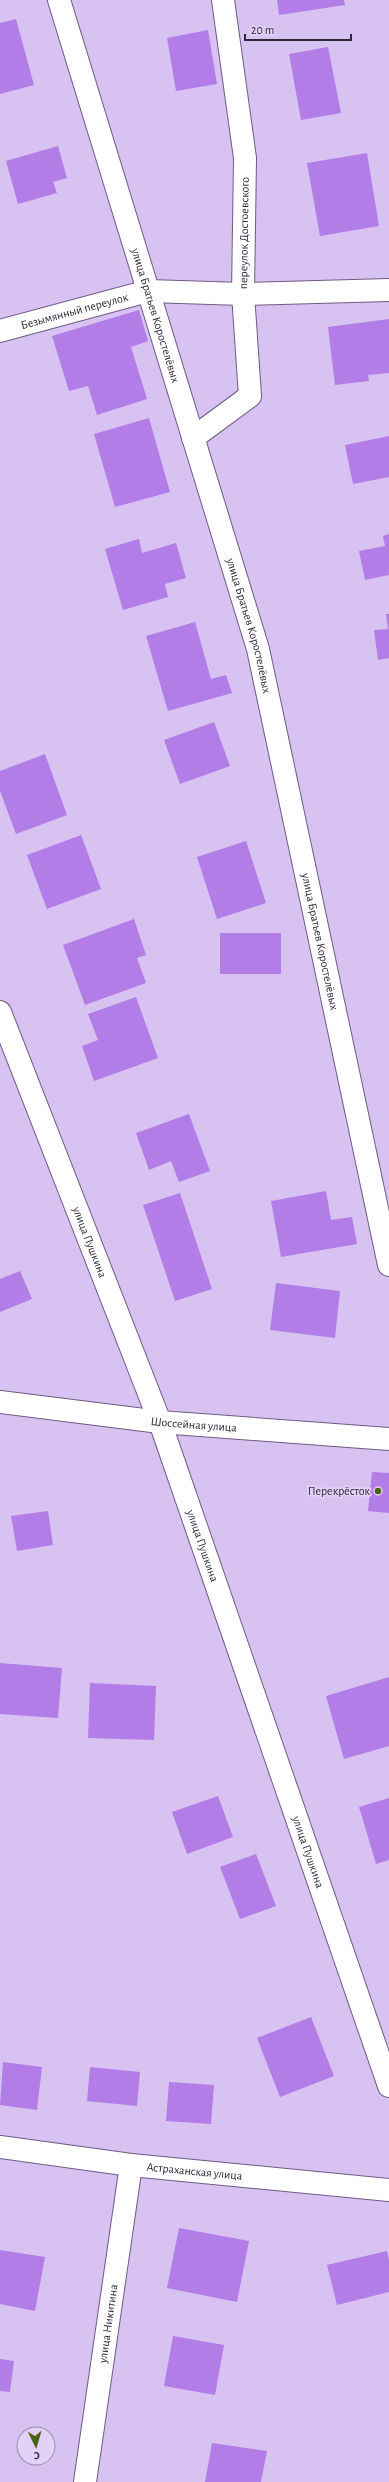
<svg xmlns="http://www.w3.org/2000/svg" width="389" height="2482" font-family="'Alegreya Sans',sans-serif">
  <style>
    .building { fill: #b27de6 }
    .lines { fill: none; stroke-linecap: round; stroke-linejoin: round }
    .street-casing { stroke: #6f5b85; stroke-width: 24 }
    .secondary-casing { stroke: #6f5b85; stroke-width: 24 }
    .street { stroke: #fff; stroke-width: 22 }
    .secondary { stroke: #fff; stroke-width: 22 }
    .poi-dot { fill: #4a6414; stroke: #e3d1f8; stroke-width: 1.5 }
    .labels { text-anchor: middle; stroke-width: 3.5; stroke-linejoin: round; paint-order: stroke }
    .street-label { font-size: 12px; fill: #2f2739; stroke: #e3d1f8 }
    .poi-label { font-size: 12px; fill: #2f2739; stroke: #e3d1f8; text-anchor: end }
  </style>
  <rect width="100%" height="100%" fill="#d8c2f2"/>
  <!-- building -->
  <g class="building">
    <path d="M277,0H344L345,5L279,15Z"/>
    <path d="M16,19L34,85L0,94V23Z"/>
    <path d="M208,30L217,84L176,91L167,38Z"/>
    <path d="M328,47L341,113L301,120L289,54Z"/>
    <path d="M58,146L67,178L53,182L57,193L18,204L6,161Z"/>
    <path d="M367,153L379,226L320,236L307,163Z"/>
    <path d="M139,310L148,341L131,347L147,399L97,415L88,386L69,391L52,336Z"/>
    <path d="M389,319V373L368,375L369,381L335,385L328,327Z"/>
    <path d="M149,418L170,492L115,507L94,434Z"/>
    <path d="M389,436V477L353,484L345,445Z"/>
    <path d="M389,534V575L365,580L359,551L385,546L383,536Z"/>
    <path d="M139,539L142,553L176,543L186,578L165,584L168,597L123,610L105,549Z"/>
    <path d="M386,614H389V658L378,660L374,630L388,629Z"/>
    <path d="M195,622L211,679L226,675L232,693L168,711L146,636Z"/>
    <path d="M214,722L230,766L180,784L164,740Z"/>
    <path d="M45,754L67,815L16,834L0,791V771Z"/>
    <path d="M81,835L101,889L47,909L27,855Z"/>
    <path d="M246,841L266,903L217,919L197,857Z"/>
    <path d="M134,919L146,955L137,958L146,983L85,1005L63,945Z"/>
    <rect x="220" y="933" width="61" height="41"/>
    <path d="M136,997L158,1058L94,1081L82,1046L98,1040L88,1014Z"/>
    <path d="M189,1114L210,1171L179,1182L171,1161L149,1170L136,1133Z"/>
    <path d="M326,1191L331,1220L352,1217L357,1244L281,1257L271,1201Z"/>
    <path d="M180,1193L212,1289L175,1301L143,1205Z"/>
    <path d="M20,1271L32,1299L0,1312V1279Z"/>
    <path d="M276,1283L340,1291L335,1338L270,1330Z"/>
    <path d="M372,1472L389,1473V1513L368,1511Z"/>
    <path d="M48,1511L53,1545L17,1551L11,1516Z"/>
    <path d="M0,1663L62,1668L58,1718L0,1714Z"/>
    <path d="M389,1677V1746L344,1759L326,1696Z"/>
    <path d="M90,1683L156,1686L154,1740L88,1738Z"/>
    <path d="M218,1796L233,1837L187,1854L172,1812Z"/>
    <path d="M389,1798V1860L376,1864L359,1807Z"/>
    <path d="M256,1854L276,1906L240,1919L220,1867Z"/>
    <path d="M311,2017L334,2076L280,2097L257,2038Z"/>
    <path d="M3,2062L42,2067L37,2110L0,2105Z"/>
    <path d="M90,2067L140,2072L137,2106L87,2101Z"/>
    <path d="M169,2082L214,2085L211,2124L166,2121Z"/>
    <path d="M179,2228L249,2241L237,2302L167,2288Z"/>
    <path d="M0,2250L45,2257L35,2311L0,2304Z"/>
    <path d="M387,2251L389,2260V2292L337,2305L327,2265Z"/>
    <path d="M173,2336L224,2345L215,2395L164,2386Z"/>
    <path d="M0,2359L14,2361L10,2392L0,2391Z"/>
    <path d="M212,2443L267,2451L261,2482H205Z"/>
  </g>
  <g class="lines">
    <defs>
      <g id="street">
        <path id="s1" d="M59,0L258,649L389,1265"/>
        <path id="s2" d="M0,331L148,291L243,294L389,290"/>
        <path id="s3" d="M193,438L250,396L243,294L245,158L223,0"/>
        <path id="s4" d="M0,2147L131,2165L389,2190"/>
        <path id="s5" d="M85,2482L131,2165"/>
      </g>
      <g id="secondary">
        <path id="s6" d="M0,1012L160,1422L389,2086"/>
        <path id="s7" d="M0,1402L160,1422L389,1439"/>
      </g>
    </defs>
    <!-- street casing -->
    <use href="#street" class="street-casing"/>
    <!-- secondary casing -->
    <use href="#secondary" class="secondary-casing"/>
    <!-- street -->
    <use href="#street" class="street"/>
    <!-- secondary -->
    <use href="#secondary" class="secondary"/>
  </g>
  <!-- markers -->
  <circle class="poi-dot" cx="378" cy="1491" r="4"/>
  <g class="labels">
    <!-- street labels -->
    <g class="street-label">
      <text dy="4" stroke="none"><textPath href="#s3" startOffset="234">переулок Достоевского</textPath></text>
      <text dy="4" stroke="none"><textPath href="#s2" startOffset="77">Безымянный переулок</textPath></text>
      <text dy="4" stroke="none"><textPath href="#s1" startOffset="330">улица Братьев Коростелёвых</textPath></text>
      <text dy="4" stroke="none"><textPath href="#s1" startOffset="654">улица Братьев Коростелёвых</textPath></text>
      <text dy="4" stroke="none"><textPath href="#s1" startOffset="978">улица Братьев Коростелёвых</textPath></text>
      <text dy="4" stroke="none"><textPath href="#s6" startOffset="247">улица Пушкина</textPath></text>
      <text dy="4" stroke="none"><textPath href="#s7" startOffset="195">Шоссейная улица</textPath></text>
      <text dy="4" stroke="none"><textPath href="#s6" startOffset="571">улица Пушкина</textPath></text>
      <text dy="4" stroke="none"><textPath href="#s6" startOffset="895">улица Пушкина</textPath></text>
      <text dy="4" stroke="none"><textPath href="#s4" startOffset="196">Астраханская улица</textPath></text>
      <text dy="4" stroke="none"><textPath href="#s5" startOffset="160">улица Никитина</textPath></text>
    </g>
    <!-- poi labels -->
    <g class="poi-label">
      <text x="370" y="1495">Перекрёсток</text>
    </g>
  </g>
  <!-- north arrow -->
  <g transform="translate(36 2446) rotate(175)"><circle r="19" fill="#e3d1f8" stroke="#9b8dac"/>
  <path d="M0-3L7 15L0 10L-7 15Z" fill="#4a6414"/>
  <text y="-6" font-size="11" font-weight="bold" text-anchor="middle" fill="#2f2739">С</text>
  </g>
  <!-- scale -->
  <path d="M245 34v6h106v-6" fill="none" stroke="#2f2739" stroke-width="2"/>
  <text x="251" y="34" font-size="12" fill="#2f2739" stroke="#e3d1f8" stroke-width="3" paint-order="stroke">20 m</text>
</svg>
